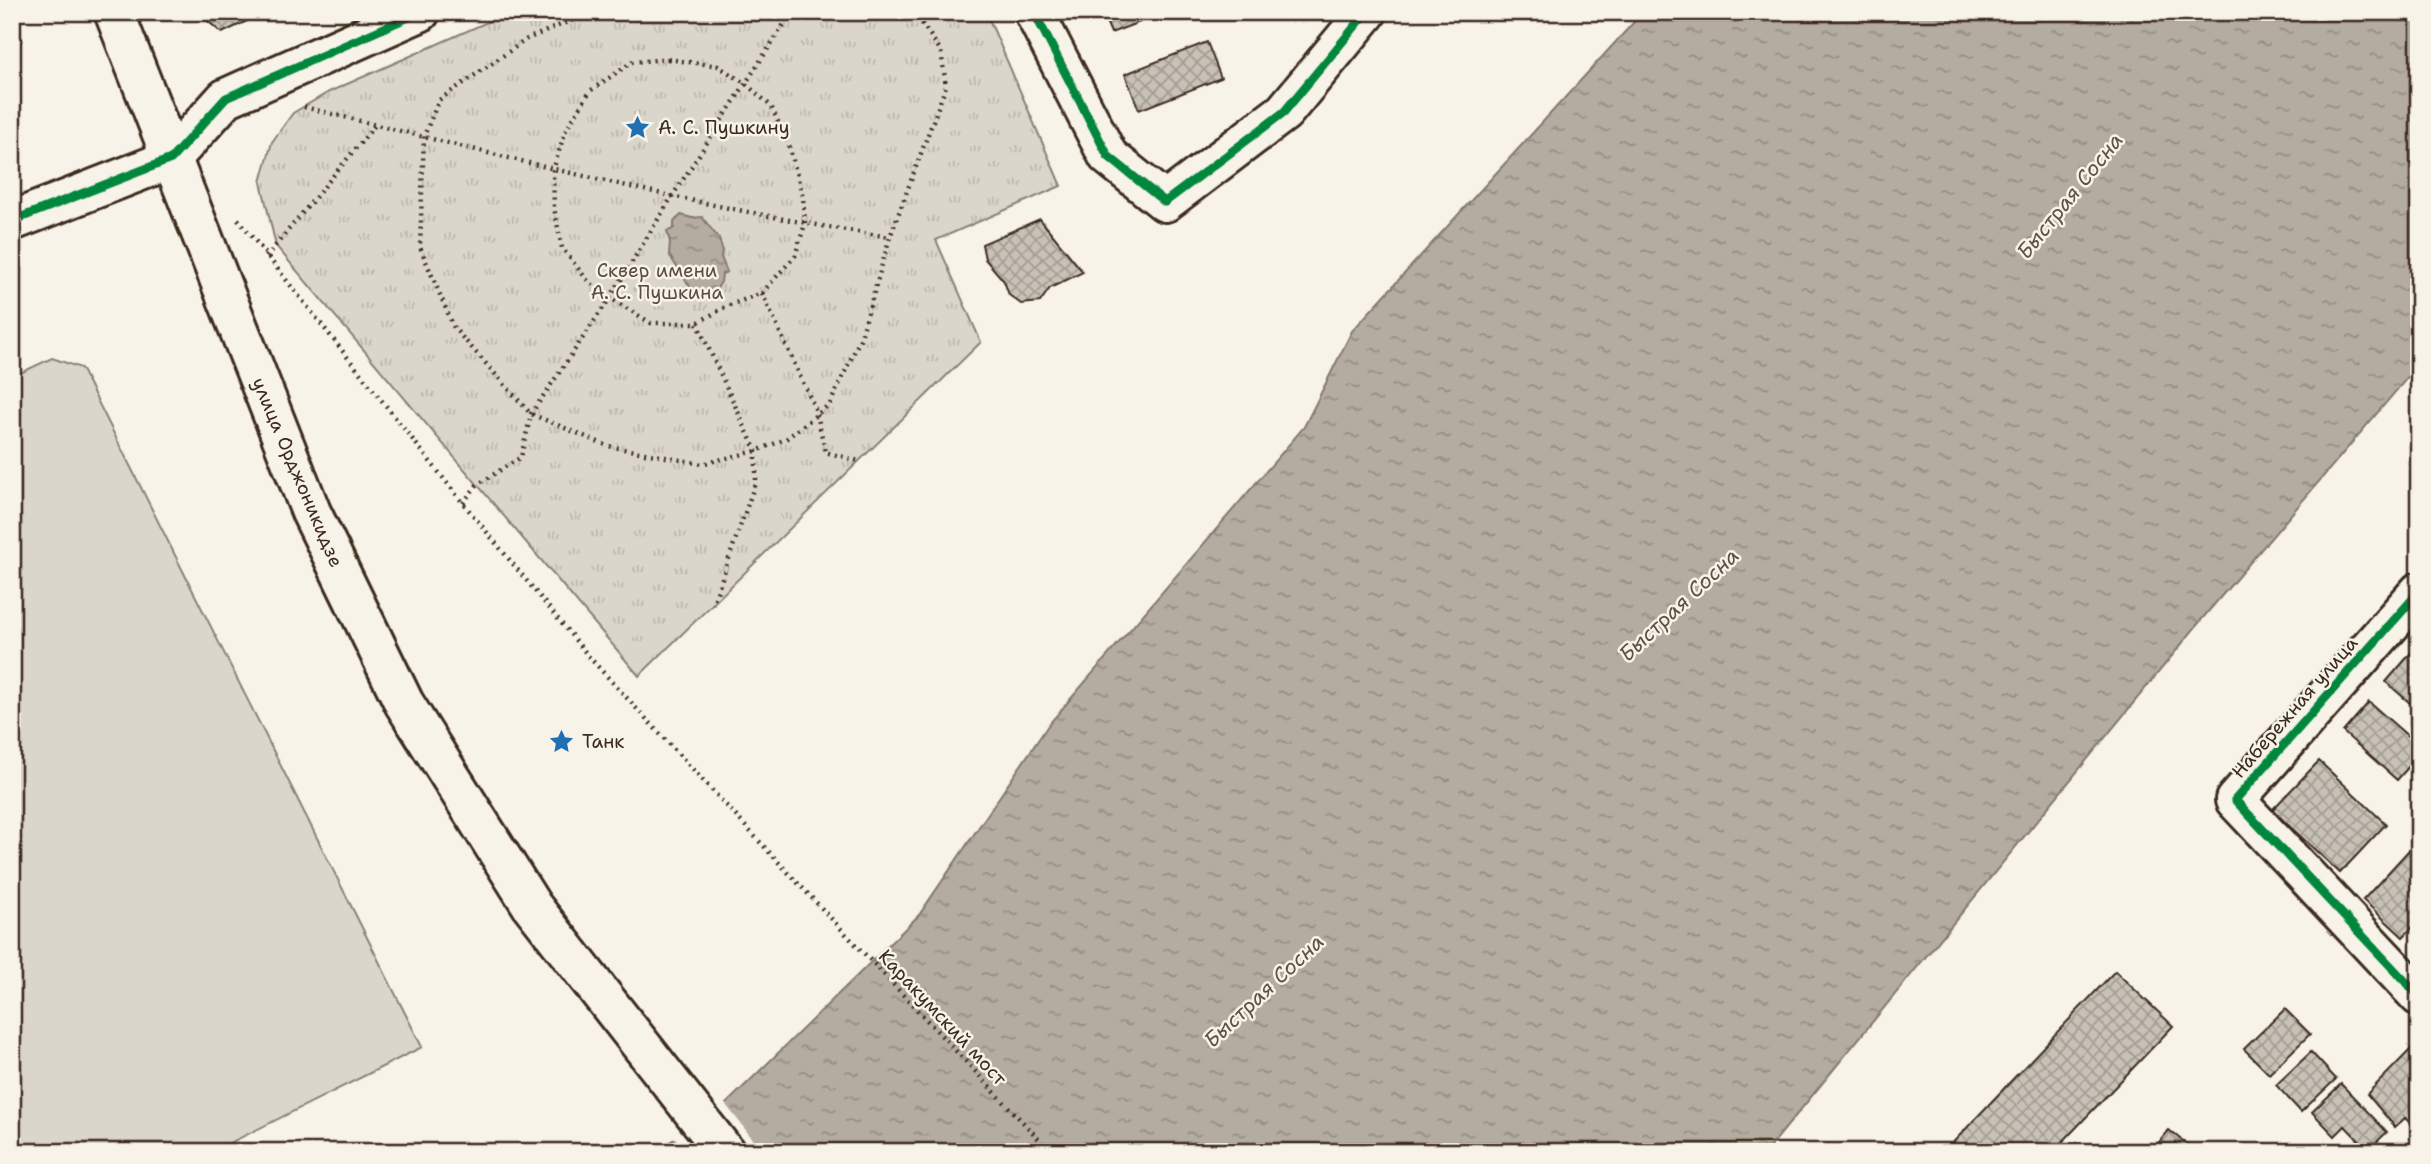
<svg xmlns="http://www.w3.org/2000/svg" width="2431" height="1164" font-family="'Shantell Sans',sans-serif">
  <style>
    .grass { fill: #dbd6cb; stroke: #8b8074; stroke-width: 2 }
    .park { fill: url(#park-tufts); stroke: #8b8074; stroke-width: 2 }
    .water { fill: url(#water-ripples); stroke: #84786c; stroke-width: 2 }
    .pier { fill: #f7f3e8 }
    .building { fill: url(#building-cross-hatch); stroke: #3b2a1e; stroke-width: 2 }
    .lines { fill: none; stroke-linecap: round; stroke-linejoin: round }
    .minor-casing { stroke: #3b2a1e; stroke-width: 44 }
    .major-casing { stroke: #3b2a1e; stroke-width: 44 }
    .path { stroke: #3b2a1e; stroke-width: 4.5; stroke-dasharray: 2 5; stroke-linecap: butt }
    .minor { stroke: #f7f3e8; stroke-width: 38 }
    .major { stroke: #f7f3e8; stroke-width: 38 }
    .cycleway-casing { stroke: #f7f3e8; stroke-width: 13 }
    .cycleway { stroke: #00873e; stroke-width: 9 }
    .labels { text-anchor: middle; stroke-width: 5; stroke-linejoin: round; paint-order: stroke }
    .poi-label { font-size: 19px; fill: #3b2a1e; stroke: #f7f3e8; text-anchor: start }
    .park-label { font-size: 19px; fill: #5b4c41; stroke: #f7f3e8 }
    .street-label { font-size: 19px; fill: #3b2a1e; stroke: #f7f3e8 }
    .water-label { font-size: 21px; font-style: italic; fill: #5f5145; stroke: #f7f3e8 }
  </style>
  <defs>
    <pattern id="park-tufts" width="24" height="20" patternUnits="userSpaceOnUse" patternTransform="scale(1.75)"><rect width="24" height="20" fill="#dbd6cb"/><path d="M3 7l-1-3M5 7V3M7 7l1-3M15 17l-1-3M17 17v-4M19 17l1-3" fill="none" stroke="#bdb8ae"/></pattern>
    <pattern id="water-ripples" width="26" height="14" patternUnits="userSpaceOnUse" patternTransform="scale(1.75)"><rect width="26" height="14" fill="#b4aca0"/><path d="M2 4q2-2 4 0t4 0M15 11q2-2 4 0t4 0" fill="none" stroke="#948c82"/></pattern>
    <pattern id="building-cross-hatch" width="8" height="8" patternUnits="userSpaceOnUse" patternTransform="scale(1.75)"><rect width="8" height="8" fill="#c8c1b6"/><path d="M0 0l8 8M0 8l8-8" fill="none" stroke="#a49d93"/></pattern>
  </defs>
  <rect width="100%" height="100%" fill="#f7f3e8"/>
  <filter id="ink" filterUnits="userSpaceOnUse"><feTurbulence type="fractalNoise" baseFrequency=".0143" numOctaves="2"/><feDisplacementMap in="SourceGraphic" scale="14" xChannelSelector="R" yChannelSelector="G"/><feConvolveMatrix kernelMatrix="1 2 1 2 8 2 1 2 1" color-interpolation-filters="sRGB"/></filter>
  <g filter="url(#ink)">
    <!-- grass -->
    <path class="grass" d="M52,358L81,368L422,1047L212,1152H12V377Z"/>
    <!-- park -->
    <path class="park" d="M510,12H986L1061,186L936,240L981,342L639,676L276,246L261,182L272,142L293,113L329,92Z"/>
    <!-- water -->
    <g class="water">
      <path d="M1643,12H2419V364L2207,613L1766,1152H655L727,1103L919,915L1049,724L1304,427L1352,331Z"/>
      <path d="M681,215L692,218L702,217L719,239L722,248L721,257L727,272L722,274L721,282L716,290L693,291L669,255L670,242L667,232L674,228V222Z"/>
    </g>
    <!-- pier -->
    <path class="pier" d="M723,1101L763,1152H686L673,1135Z"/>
    <!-- building -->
    <g class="building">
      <path d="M197,12H266L222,33Z"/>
      <path d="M1102,12H1166L1111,33Z"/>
      <path d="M12,20L22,39L12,63Z"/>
      <path d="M1207,42L1221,78L1139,110L1125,74Z"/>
      <path d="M1040,219L1083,272L1050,288L1040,302L1021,304L1009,295L1004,281L985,259L982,244Z"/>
      <path d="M2411,653L2419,660V711L2386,682Z"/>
      <path d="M2369,702L2419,746V755L2397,780L2343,732Z"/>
      <path d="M2319,761L2386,824L2340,873L2272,810Z"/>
      <path d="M2409,850L2419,859V921L2403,937L2363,900Z"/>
      <path d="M2115,971L2173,1026L2053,1152H1944Z"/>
      <path d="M2285,1009L2310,1034L2269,1074L2244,1049Z"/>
      <path d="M2419,1041V1132L2405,1118L2395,1127L2367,1094Z"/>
      <path d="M2311,1052L2336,1079L2301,1112L2276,1085Z"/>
      <path d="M2341,1084L2387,1132L2368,1150L2345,1126L2335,1136L2312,1112Z"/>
      <path d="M2169,1130L2196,1152H2151Z"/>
    </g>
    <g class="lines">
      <defs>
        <g id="minor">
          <path d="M1034,12L1108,156L1165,202L1284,112L1367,12"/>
          <path d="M12,221L171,159L226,98L420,12"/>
          <path d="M2419,592L2235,800L2419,996"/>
        </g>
        <path id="major" d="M114,12L311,512L404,703L532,906L725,1152"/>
      </defs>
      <!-- minor casing -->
      <use href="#minor" class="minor-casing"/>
      <!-- major casing -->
      <use href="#major" class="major-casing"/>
      <!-- path -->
      <g class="path">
        <path d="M592,12L527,39L439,100L424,136L420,247L454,328L531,414L608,446L702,464L756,451L786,439L830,404L861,337L890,237L946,86L941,51L914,12"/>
        <path d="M668,59L718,66L746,84L771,106L789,146L803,197L805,224L795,256L762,293L727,306L697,323H651L610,298L588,281L562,248L554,208L553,170L565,132L590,91L632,62Z"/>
        <path d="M304,107C498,155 692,207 890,237"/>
        <path d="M238,219L463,503L590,658L795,880L1051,1152"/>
        <path d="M266,257L376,124"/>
        <path d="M762,293L817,413L825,452L859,461"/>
        <path d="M697,323L756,451V481L713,604"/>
        <path d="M463,503L477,485L521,457L531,414L610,298L673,195L792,12"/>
      </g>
      <!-- minor -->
      <use href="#minor" class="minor"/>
      <!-- major -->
      <use href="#major" class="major"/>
      <defs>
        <g id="cycleway">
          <path d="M1034,12L1108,156L1165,202L1284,112L1367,12"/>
          <path d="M12,221L171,159L226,98L420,12"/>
          <path d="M2419,592L2235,800L2419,996"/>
        </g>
      </defs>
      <!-- cycleway casing -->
      <use href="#cycleway" class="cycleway-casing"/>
      <!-- cycleway -->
      <use href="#cycleway" class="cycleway"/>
    </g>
  </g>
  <!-- icons -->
  <defs>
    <symbol id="sight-bare" viewBox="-9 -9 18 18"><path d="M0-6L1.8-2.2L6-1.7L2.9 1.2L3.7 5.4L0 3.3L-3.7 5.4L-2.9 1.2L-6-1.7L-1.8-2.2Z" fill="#1f6fb2" stroke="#f7f3e8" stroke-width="2.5" paint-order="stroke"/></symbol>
  </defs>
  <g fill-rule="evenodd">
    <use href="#sight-bare" x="620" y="110" width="35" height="35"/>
    <use href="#sight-bare" x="544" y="724" width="35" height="35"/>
  </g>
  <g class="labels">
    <!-- poi labels -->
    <g class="poi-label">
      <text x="658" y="134">А. С. Пушкину</text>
      <text x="582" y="748">Танк</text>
    </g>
    <!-- park labels -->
    <g class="park-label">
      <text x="657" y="277">Сквер имени<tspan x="657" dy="22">А. С. Пушкина</tspan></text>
    </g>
    <!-- street labels -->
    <g class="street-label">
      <text transform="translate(298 472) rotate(67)" y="7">улица Орджоникидзе</text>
      <text transform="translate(2294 707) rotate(-49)" y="7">Набережная улица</text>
      <text transform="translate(943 1017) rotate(47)" y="7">Каракумский мост</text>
    </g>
    <!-- water labels -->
    <g class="water-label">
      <text transform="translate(2070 196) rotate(-51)" y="7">Быстрая Сосна</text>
      <text transform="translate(1679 605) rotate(-43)" y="7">Быстрая Сосна</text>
      <text transform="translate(1264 991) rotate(-43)" y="7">Быстрая Сосна</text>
    </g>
  </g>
  <!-- margin -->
  <rect width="2431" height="1164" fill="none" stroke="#f7f3e8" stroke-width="42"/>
  <rect x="21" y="21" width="2389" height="1122" fill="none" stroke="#3b2a1e" stroke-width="2.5" filter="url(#ink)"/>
</svg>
